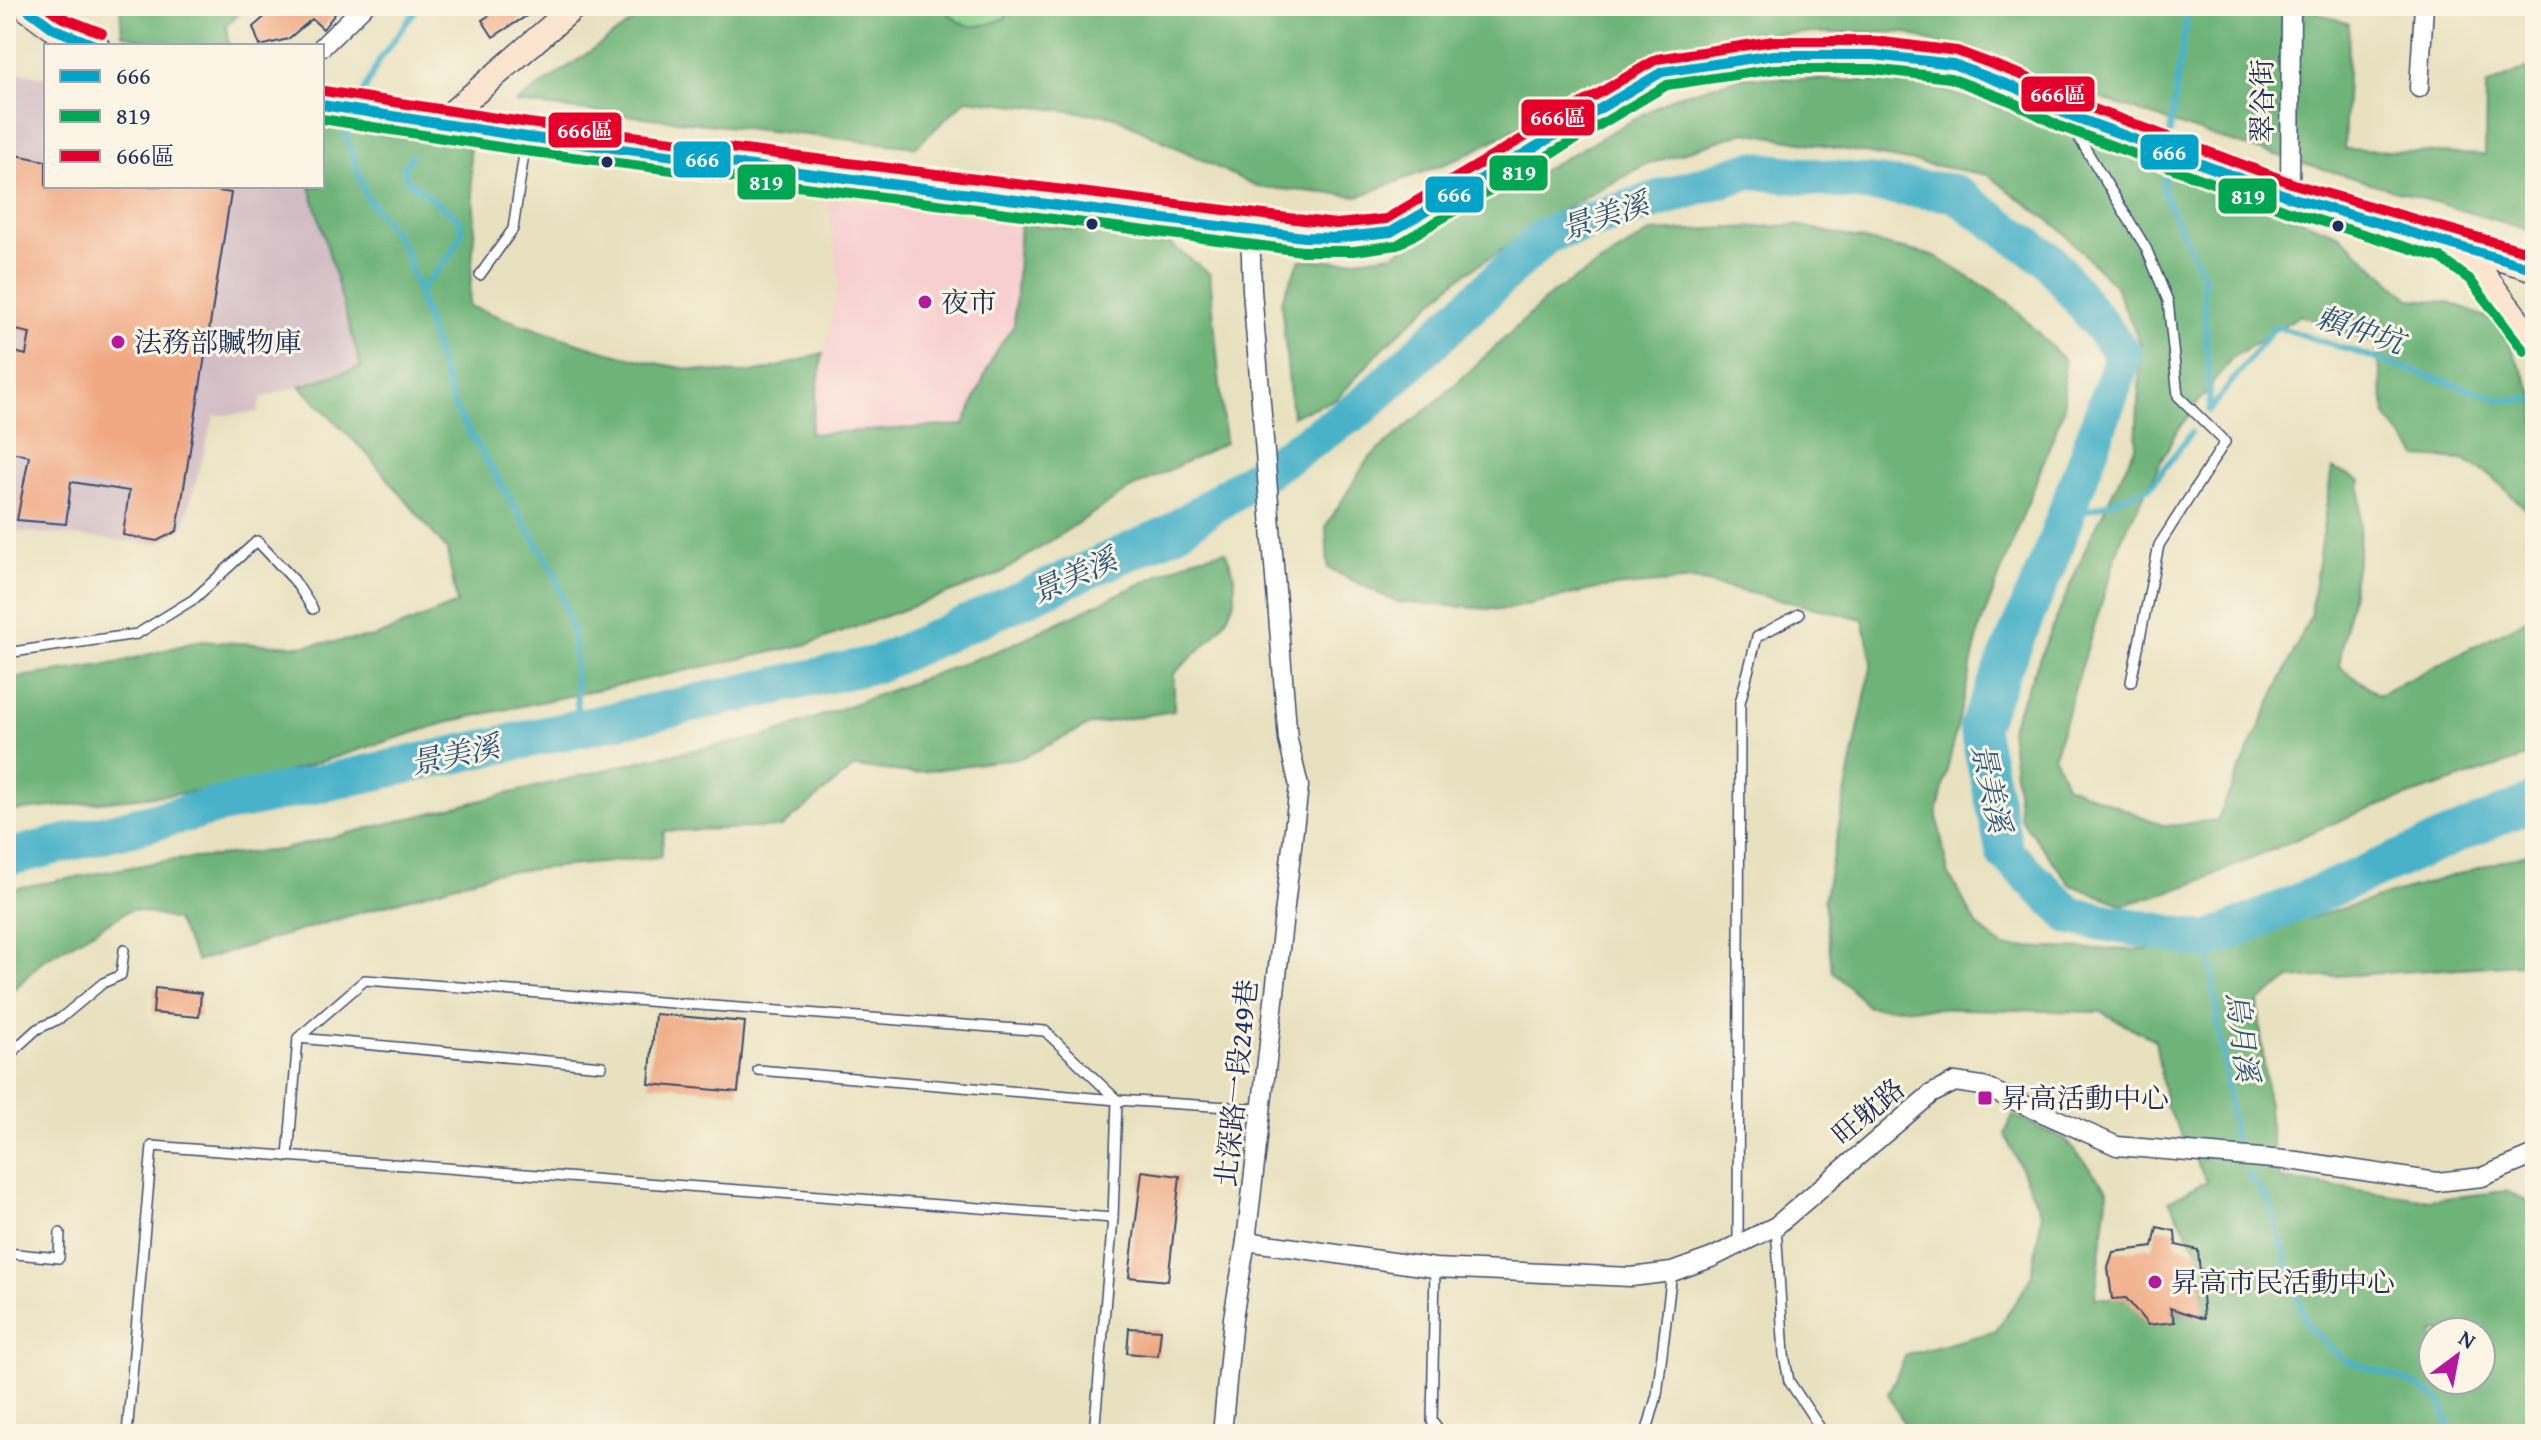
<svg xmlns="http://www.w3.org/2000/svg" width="2541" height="1440" font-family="'Gentium Book Plus','Noto Serif TC',serif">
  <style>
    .built { fill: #f7cfd0 }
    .industrial { fill: #d2bdc5 }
    .green { fill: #89d28e; stroke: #528076; stroke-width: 2 }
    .forest { fill: #6eb479; stroke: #44726c; stroke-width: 2; fill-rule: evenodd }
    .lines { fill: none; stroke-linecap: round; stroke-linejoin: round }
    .stream { stroke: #4ab2c9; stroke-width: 6 }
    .river { stroke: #4ab2c9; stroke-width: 38 }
    .building { fill: #f0a882 }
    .service-casing { stroke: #3a4a6d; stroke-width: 12 }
    .minor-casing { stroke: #3a4a6d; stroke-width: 21 }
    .secondary-casing { stroke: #3a4a6d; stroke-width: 27 }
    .service { stroke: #fff; stroke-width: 9 }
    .minor { stroke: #fff; stroke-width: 18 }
    .secondary { stroke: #fbe5cf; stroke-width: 24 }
    .bus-1-casing { stroke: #fcf5e5; stroke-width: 16 }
    .bus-2-casing { stroke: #fcf5e5; stroke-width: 16 }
    .bus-3-casing { stroke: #fcf5e5; stroke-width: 16 }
    .bus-1 { stroke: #01a3c8; stroke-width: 10 }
    .bus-2 { stroke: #00a651; stroke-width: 10 }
    .bus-3 { stroke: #e4002b; stroke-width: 10 }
    .bus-dot { fill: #1b2f5e; stroke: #fcf5e5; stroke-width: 3 }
    .poi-dot { fill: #b5179e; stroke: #fcf5e5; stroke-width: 3 }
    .labels { text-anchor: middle; stroke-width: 6; stroke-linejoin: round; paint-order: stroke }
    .street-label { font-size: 28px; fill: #1b2f5e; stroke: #fcf5e5 }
    .poi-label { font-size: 28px; fill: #1b2f5e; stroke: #fcf5e5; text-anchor: start }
    .water-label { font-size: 30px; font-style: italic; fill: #29567e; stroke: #fcf5e5 }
    .line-badge { stroke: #fcf5e5; stroke-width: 3 }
    .badge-label { font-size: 22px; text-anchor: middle; font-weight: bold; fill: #fff }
  </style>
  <rect width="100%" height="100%" fill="#fcf5e5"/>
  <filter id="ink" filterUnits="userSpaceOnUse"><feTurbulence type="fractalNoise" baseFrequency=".0125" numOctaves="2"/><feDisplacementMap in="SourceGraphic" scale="16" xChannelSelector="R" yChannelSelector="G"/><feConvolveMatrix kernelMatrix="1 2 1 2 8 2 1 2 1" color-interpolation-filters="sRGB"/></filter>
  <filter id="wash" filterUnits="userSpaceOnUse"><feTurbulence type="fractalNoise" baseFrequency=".006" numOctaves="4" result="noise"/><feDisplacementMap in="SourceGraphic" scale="32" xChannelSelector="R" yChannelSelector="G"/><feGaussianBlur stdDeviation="1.8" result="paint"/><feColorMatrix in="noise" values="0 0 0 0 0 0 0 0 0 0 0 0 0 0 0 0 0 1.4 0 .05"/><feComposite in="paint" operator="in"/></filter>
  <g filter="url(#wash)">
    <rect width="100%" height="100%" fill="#e8e1bf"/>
    <!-- built -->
    <path class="built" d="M827,198L1020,224L1014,325L993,356L964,425L810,435L839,279Z"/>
    <!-- industrial -->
    <path class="industrial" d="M6,70L46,77V186H310L361,367L261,398L258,412L214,416L183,528L159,544L6,530Z"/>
    <!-- green -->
    <path class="green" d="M940,6H1007L1006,18C974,30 965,31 940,6Z"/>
    <!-- forest -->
    <g class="forest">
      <path d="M120,6H247L226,26L229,46H160L122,34Z"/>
      <path d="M655,6H940C965,31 974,30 1006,18L1007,6H2300L2349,24L2344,149L2485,155L2486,86L2535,65V232L2212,136L1903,32L1740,34L1633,67L1460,158L1359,196L1257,187L1113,116L967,99L916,147L516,103Z"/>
      <path d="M1743,77L1920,83L2011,112L2202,181L2340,235L2410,299L2447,302L2498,322L2535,396V518L2493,477L2463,460L2418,457L2386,416L2376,343L2300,315L2232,358L2176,432L2121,540L2054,756L2066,785L2165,826L2217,820L2310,617L2332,468L2361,481L2359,551L2339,666L2379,695L2535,615V754L2355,814L2190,885L2124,905L2071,885L2020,818L2010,729L2088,543L2136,445L2141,345L2115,286L2058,227L1988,175L1745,132L1643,166L1570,206L1457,279L1381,350L1337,399L1292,416L1281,301L1300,260L1341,261L1393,254L1674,97Z"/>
      <path d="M322,126L469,144L475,221L469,306C553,335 650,372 739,373C765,374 798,360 823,353L810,434L964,425L993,356L1014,325L1020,224L1162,238L1210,274L1225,443L1132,488L998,575L809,644L452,721L239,787L6,812V679L117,663L198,641L300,646L375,637L457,604L447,550L369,456L300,386L361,367L310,186H322Z"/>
      <path d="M1796,225L1935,256L2008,302L2064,360V408L1980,627L1937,814L1948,873L1978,926L2003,947L2149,950L2310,918L2535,851V963L2290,979L2258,1002L2270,1128L2280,1179L2429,1200L2506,1191L2535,1204V1281L2530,1296L2535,1300V1434H1910L1888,1394L1906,1355L1996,1331L2031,1278L2042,1214L2005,1134L2013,1115L2065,1139L2108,1190L2095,1298H2126L2204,1318L2198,1250L2169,1201L2207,1181L2166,1106L2155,1040L2101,1012L1868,1007L1832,970L1824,900L1872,662L1863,619L1693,580L1601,588L1504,610L1396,602L1328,568L1326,526L1368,459L1444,395L1554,292L1651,232ZM2433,1332H2481V1380H2433Z"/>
      <path d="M1225,551C1255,611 1213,635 1174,674V711L1089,725L1024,757L914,773L854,767L782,827L664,831L661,857L494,873L197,961L176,920L132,909L42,961L6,998V890L164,861L281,850L652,758L764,737L1002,649L1195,558Z"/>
    </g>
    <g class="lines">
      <!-- stream -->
      <g class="stream">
        <path d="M363,93L380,59L419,6"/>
        <path d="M344,129L366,196L404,247L453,405L555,573L574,637L578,728"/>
        <path d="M2170,133L2188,6"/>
        <path d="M412,156L404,167L407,180L457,217L463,230L451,255L420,290"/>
        <path d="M2165,170L2163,192L2203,275L2210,409"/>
        <path d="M2209,411L2275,326L2502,400H2535"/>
        <path d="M2063,520L2150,487L2191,433"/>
        <path d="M2208,941L2234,1139"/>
        <path d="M2248,1174L2269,1202L2306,1324L2343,1359L2410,1382L2440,1400L2453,1434"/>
      </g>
      <!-- river -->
      <path class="river" d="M6,858L212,807L877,664L1171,533L1363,406L1546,235L1750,170L1954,193L2049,260L2124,355L2049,561L1978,727L2005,853L2071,916L2208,941L2535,801"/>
    </g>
    <g id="blocks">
      <!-- building -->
      <g class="building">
        <path d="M277,6H341L323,29L312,19L288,39L260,46L253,27Z"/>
        <path d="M504,6H533L536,10L493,37L482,20Z"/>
        <path d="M16,155L46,161V186H190L231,193L177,531L157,541L123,535L129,491L71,482L66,524L17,520L29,456L6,451V382L11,351L26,355L30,333L6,328V216Z"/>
        <path d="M155,988L201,993L199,1017L153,1013Z"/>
        <path d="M655,1014L745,1022L738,1092L649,1084Z"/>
        <path d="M1142,1171L1180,1176L1168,1281L1129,1277Z"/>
        <path d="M2157,1227L2175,1231L2176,1245L2198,1250L2204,1319L2170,1308L2175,1322L2148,1325L2126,1298L2112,1299L2108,1267L2113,1252L2153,1247Z"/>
        <path d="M1129,1328L1161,1330L1158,1356L1127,1353Z"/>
      </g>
    </g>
  </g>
  <g filter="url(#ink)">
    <use href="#blocks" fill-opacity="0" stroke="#3a4a6d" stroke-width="2"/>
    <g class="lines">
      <defs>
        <g id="service">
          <path d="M2526,6L2535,16"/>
          <path d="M2068,120L2146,248L2168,301L2178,396L2225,442L2159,545L2131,682"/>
          <path d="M480,275L513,229L526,140"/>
          <path d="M6,653L137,634L194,599L257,541L294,580L313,609"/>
          <path d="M298,1038L602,1066"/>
          <path d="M6,1065L16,1048L37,1029L61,1018L103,983L121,975L124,950"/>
          <path d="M758,1070L1117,1100"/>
          <path d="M288,1157L298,1038L365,980L1045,1031L1117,1100"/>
          <path d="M1776,1226L1784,1355L1789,1381L1824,1434"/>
          <path d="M1738,1241L1740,703L1757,637L1799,614"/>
          <path d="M6,1253L59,1258L60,1233"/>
          <path d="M1435,1268L1432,1421L1441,1434"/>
          <path d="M127,1434L152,1146L1113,1218"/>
          <path d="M1094,1434L1113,1218L1117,1100L1260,1109"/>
          <path d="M1646,1434L1657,1395L1672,1272"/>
        </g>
        <g id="minor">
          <path d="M322,47L364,6"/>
          <path d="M2419,88L2424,6"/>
          <path d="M2290,197L2291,6"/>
          <path d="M1246,1241L1435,1268L1631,1277L1672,1272L1711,1258L1776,1226L1931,1094L1955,1082L1982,1086L2117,1146L2297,1161L2437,1182L2482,1177L2535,1155"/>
          <path d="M1222,1434L1233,1318L1246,1241L1299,786L1288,740L1252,290L1250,227"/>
        </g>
        <g id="secondary">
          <path d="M23,6L54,29L97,46"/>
          <path d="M322,105L527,137L1250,227C1304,240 1336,241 1391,232L1662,72L1774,55H1874L1953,64L2019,89L2064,113L2290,197L2535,269"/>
          <path d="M438,125L575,6"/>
          <path d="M2455,251L2480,270L2535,343"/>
        </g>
      </defs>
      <!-- service casing -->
      <use href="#service" class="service-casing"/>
      <!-- minor casing -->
      <use href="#minor" class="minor-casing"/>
      <!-- secondary casing -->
      <use href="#secondary" class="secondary-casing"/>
      <!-- service -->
      <use href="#service" class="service"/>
      <!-- minor -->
      <use href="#minor" class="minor"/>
      <!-- secondary -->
      <use href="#secondary" class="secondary"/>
      <defs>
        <g id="bus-1">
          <path d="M23,6L54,29L97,46"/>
          <path d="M322,105L527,137L1304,237L1336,238L1391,232L1662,72L1774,55H1874L1953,64L2019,89L2064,113L2290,197L2535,269"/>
        </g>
        <path id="bus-2" d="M322,119L525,151L1302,251H1354L1397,245L1667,85L1775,69H1873L1950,78L2013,102L2059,126L2285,210L2441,258L2470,280L2524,351"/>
        <g id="bus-3">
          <path d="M46,6L61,17L102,33"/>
          <path d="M324,91L529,123L1336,224L1386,219L1657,59L1773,41H1874L1957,51L2024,76L2070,100L2294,184L2535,254"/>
        </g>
      </defs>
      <!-- bus-1 casing -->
      <use href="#bus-1" class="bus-1-casing"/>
      <!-- bus-2 casing -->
      <use href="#bus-2" class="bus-2-casing"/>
      <!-- bus-3 casing -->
      <use href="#bus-3" class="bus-3-casing"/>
      <!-- bus-1 -->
      <use href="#bus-1" class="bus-1"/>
      <!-- bus-2 -->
      <use href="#bus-2" class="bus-2"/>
      <!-- bus-3 -->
      <use href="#bus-3" class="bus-3"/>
    </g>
  </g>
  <!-- markers -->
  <g class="bus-dot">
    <circle cx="607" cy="162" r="7"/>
    <circle cx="1092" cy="224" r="7"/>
    <circle cx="2338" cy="226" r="7"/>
  </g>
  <g class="poi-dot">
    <circle cx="925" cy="302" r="8"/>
    <circle cx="118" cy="342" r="8"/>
    <rect x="1977" y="1090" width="16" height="16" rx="4"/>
    <circle cx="2155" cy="1282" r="8"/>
  </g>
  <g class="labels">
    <!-- street labels -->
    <g class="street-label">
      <text transform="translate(2262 101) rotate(-90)" y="10">翠谷街</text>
      <text transform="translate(1236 1083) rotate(-84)" y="10">北深路一段249巷</text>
      <text transform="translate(1868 1111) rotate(-40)" y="10">旺躭路</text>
    </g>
    <!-- poi labels -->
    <g class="poi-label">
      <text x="941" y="312">夜市</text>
      <text x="134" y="352">法務部贓物庫</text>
      <text x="2001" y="1108">昇高活動中心</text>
      <text x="2171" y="1292">昇高市民活動中心</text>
    </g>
    <!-- water labels -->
    <g class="water-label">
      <text transform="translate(1605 216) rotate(-18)" y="10">景美溪</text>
      <text transform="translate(2360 330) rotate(18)" y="10">賴仲坑</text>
      <text transform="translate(1074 576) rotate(-24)" y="10">景美溪</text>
      <text transform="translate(455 755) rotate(-12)" y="10">景美溪</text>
      <text transform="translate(1991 788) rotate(78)" y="10">景美溪</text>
      <text transform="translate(2242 1037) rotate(83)" y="10">烏月溪</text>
    </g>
  </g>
  <g class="line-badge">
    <rect x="2020" y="75" width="76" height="38" rx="8" fill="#e4002b"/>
    <rect x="1520" y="98" width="76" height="39" rx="8" fill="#e4002b"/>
    <rect x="547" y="111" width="76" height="38" rx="8" fill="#e4002b"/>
    <rect x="2139" y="133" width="61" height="38" rx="8" fill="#01a3c8"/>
    <rect x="672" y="140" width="60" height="39" rx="8" fill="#01a3c8"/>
    <rect x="1488" y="154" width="61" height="38" rx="8" fill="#00a651"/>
    <rect x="736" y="163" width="61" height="38" rx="8" fill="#00a651"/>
    <rect x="1424" y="175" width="61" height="39" rx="8" fill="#01a3c8"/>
    <rect x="2217" y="177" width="61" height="38" rx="8" fill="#00a651"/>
  </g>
  <g class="badge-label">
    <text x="2058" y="102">666區</text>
    <text x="1558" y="125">666區</text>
    <text x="585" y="138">666區</text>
    <text x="2169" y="160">666</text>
    <text x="702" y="167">666</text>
    <text x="1519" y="180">819</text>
    <text x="766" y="190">819</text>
    <text x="1454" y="202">666</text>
    <text x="2248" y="204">819</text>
  </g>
  <!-- margin -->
  <rect width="2541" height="1440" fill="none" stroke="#fcf5e5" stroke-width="32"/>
  <!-- legend -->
  <rect x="44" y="44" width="280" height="144" fill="#fcf5e5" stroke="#a2a6af" stroke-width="2"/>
  <rect x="60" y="70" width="40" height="12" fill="#01a3c8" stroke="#a2a6af" stroke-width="2"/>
  <text x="116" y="84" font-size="24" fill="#1b2f5e">666</text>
  <rect x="60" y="110" width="40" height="12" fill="#00a651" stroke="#a2a6af" stroke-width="2"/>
  <text x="116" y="124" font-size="24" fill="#1b2f5e">819</text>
  <rect x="60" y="150" width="40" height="12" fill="#e4002b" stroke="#a2a6af" stroke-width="2"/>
  <text x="116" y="164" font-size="24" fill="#1b2f5e">666區</text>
  <!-- north arrow -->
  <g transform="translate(2457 1356) rotate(32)"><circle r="38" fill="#fcf5e5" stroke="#a2a6af" stroke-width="2"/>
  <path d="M0-6L14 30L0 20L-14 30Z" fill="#b5179e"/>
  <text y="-12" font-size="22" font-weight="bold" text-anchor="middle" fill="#1b2f5e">N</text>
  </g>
</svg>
